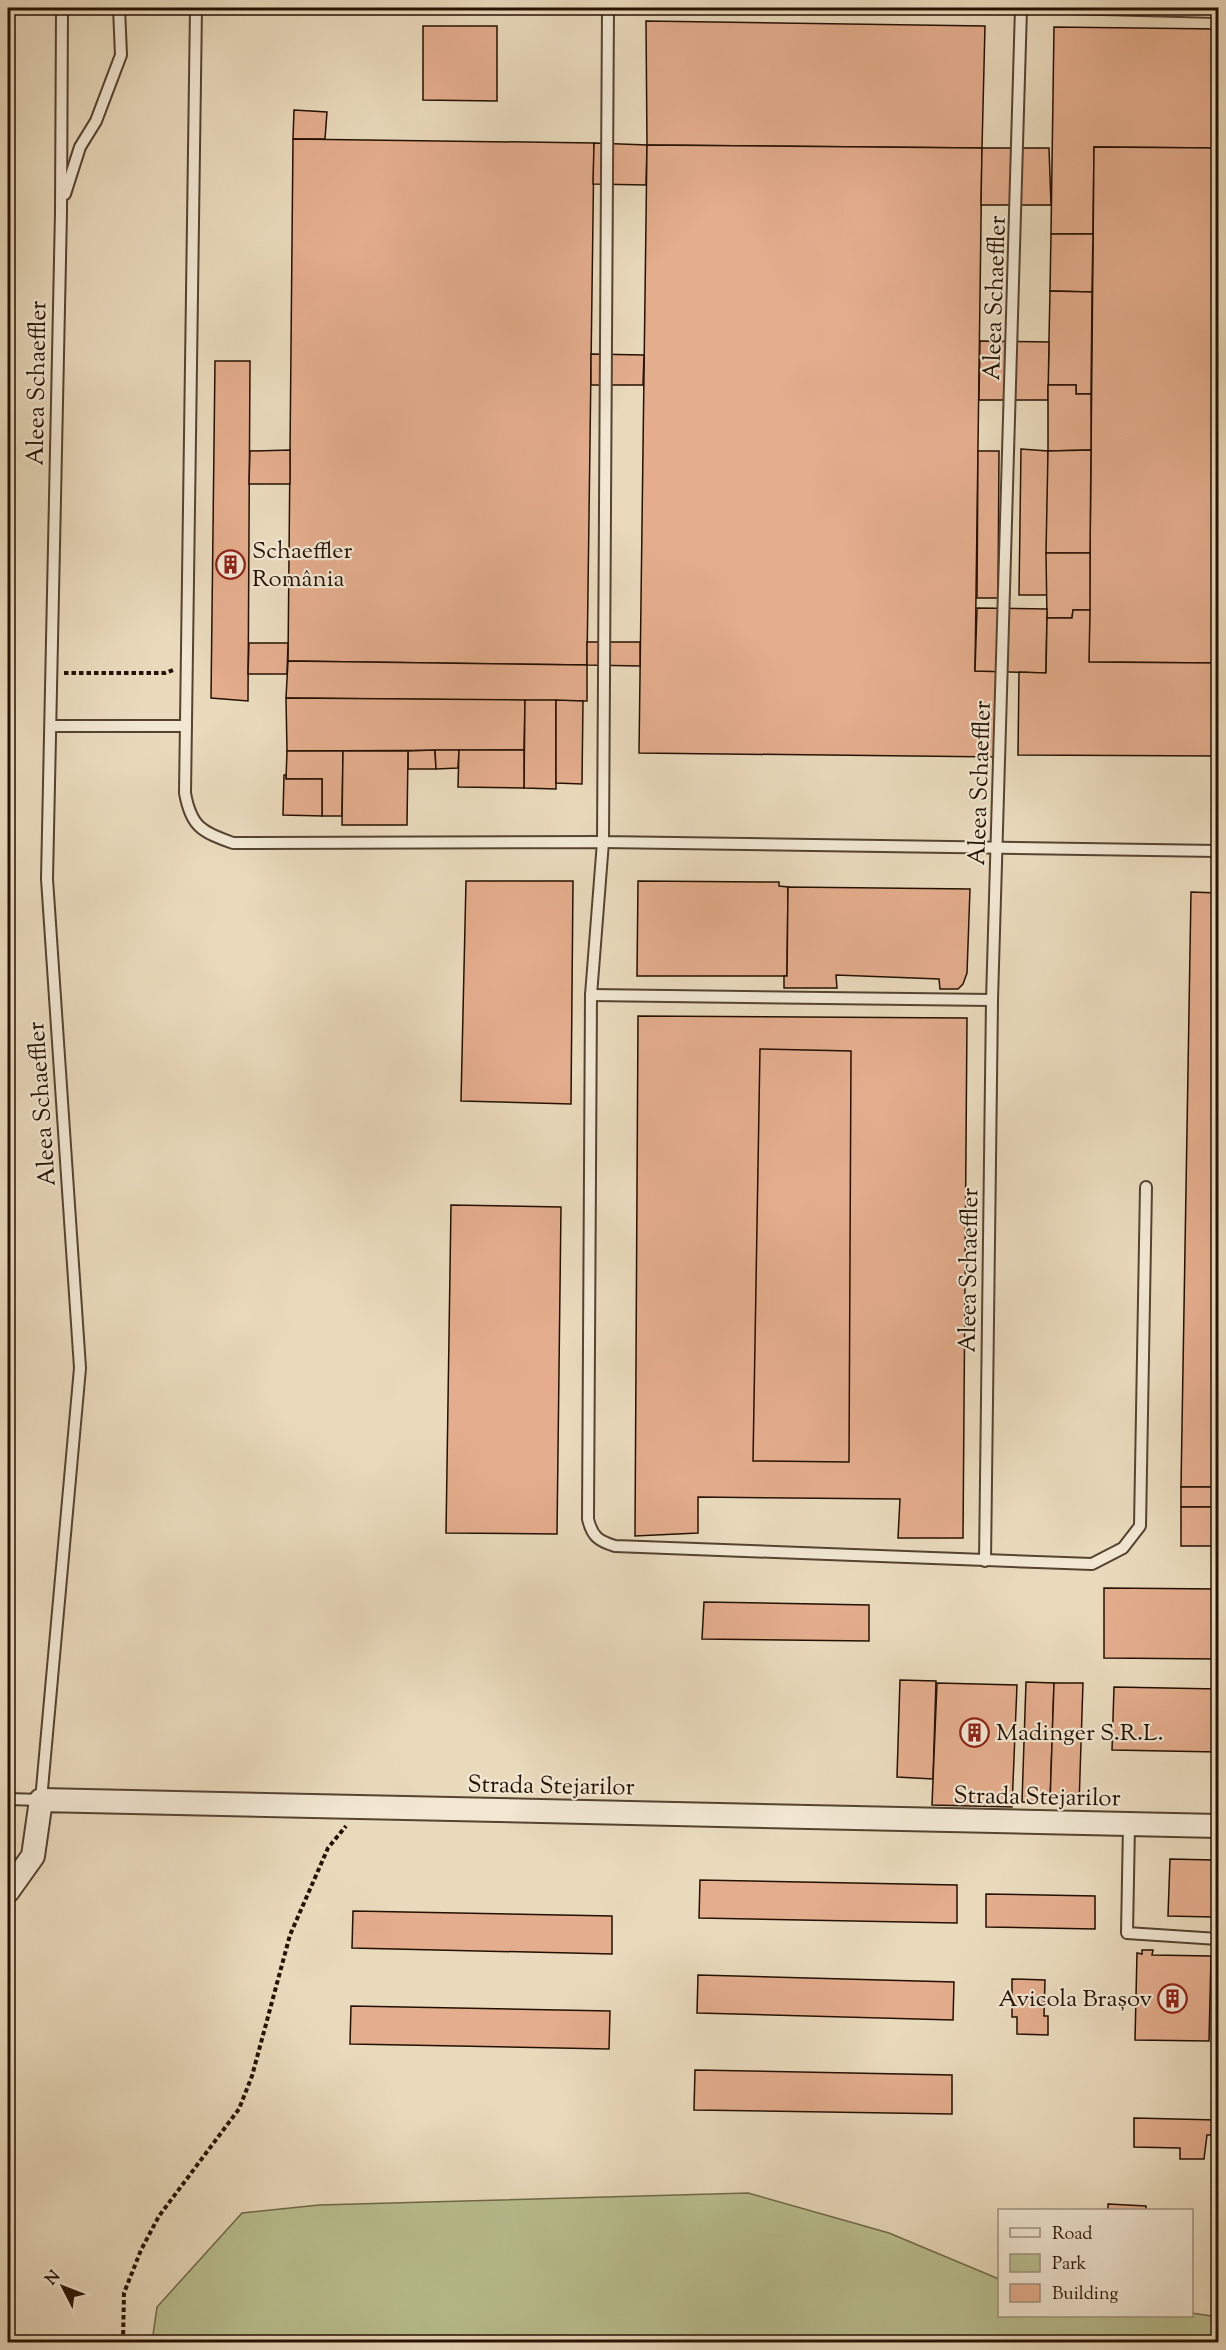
<svg xmlns="http://www.w3.org/2000/svg" width="1226" height="2350" font-family="'Sorts Mill Goudy',serif">
  <style>
    .green { fill: #b9bf8f; stroke: #6e6848; stroke-width: 1.5 }
    .building { fill: #e4ad8d; stroke: #241102; stroke-width: 1.5 }
    .lines { fill: none; stroke-linecap: round; stroke-linejoin: round }
    .service-casing { stroke: #554330; stroke-width: 14 }
    .minor-casing { stroke: #554330; stroke-width: 26 }
    .path { stroke: #241102; stroke-width: 4; stroke-dasharray: 4.5 3; stroke-linecap: butt }
    .service { stroke: #f1e7d3; stroke-width: 10 }
    .minor { stroke: #f1e7d3; stroke-width: 22 }
    .labels { text-anchor: middle; stroke-width: 4.5; stroke-linejoin: round; paint-order: stroke }
    .street-label { font-size: 24px; fill: #241102; stroke: #f1e7d3 }
    .poi-label { font-size: 24px; fill: #241102; stroke: #f1e7d3; text-anchor: start }
  </style>
  <rect width="100%" height="100%" fill="#e9dabc"/>
  <filter id="stains"><feTurbulence type="fractalNoise" baseFrequency=".00333" numOctaves="4"/><feColorMatrix values="0 0 0 0 .2 0 0 0 0 .09 0 0 0 0 .02 0 0 0 .5 -.17"/></filter>
  <radialGradient id="worn" r=".72"><stop offset=".6" stop-color="#630" stop-opacity="0"/><stop offset="1" stop-color="#630" stop-opacity=".3"/></radialGradient>
  <!-- green -->
  <path class="green" d="M748,2193L889,2233L999,2279L1000,2316H1192V2313L1218,2317V2342H152L157,2307L242,2213L319,2205Z"/>
  <!-- building -->
  <g class="building">
    <path d="M646,21L985,26L982,148L647,145Z"/>
    <path d="M423,26H497V101L423,100Z"/>
    <path d="M1054,27L1218,29V148L1094,147L1093,234H1051Z"/>
    <path d="M294,110L327,112L325,139H293Z"/>
    <path d="M293,139L594,143L587,665L288,661Z"/>
    <path d="M594,143L647,145L646,185L593,184Z"/>
    <path d="M647,145L982,148L975,671L1000,670L999,757L639,753Z"/>
    <path d="M1094,147L1218,148V663L1089,662Z"/>
    <path d="M982,148H1049L1051,205H981Z"/>
    <path d="M1051,234H1093L1092,292L1050,291Z"/>
    <path d="M1050,291L1092,292L1091,394H1076V385H1048Z"/>
    <path d="M980,341L1049,342L1048,400H979Z"/>
    <path d="M591,354L644,355L643,385H591Z"/>
    <path d="M215,361H250L248,701L211,698Z"/>
    <path d="M1048,385H1076V394H1091V450L1048,451Z"/>
    <path d="M1021,449L1048,451L1047,595H1019Z"/>
    <path d="M290,450V484H249L250,451Z"/>
    <path d="M1091,450L1090,553H1046L1048,451Z"/>
    <path d="M978,451H999L998,598H977Z"/>
    <path d="M1046,553H1090V610H1073L1072,618H1047Z"/>
    <path d="M977,608L1047,609L1046,673L975,671Z"/>
    <path d="M1073,610H1090L1089,662L1218,663V756L1018,755L1019,672L1046,673L1047,618H1072Z"/>
    <path d="M587,642H640V666L587,665Z"/>
    <path d="M249,643H288L287,674H248Z"/>
    <path d="M288,661L587,665V701L286,698Z"/>
    <path d="M286,698L525,700L524,750L287,751Z"/>
    <path d="M525,700H556V789L524,788Z"/>
    <path d="M556,700L583,701L582,784L556,783Z"/>
    <path d="M435,750L436,769H408V751Z"/>
    <path d="M435,750H459L458,768L436,769Z"/>
    <path d="M459,750H524V788L458,787Z"/>
    <path d="M287,751H343L342,816H322V779H286Z"/>
    <path d="M343,751H408L407,825H342Z"/>
    <path d="M284,775H286V779H322V816L283,815Z"/>
    <path d="M466,881H573L571,1104L461,1101Z"/>
    <path d="M638,881L779,882V886L788,887L787,976H637Z"/>
    <path d="M788,887L970,889L967,973L963,984L958,989H940L939,979L836,975L837,988H784V976H787Z"/>
    <path d="M1191,892L1218,893V1487H1181Z"/>
    <path d="M638,1016L967,1018L963,1538H898L900,1499L698,1497V1533L635,1536Z"/>
    <path d="M760,1049L851,1051L849,1462L753,1461Z"/>
    <path d="M451,1205L561,1207L557,1534L446,1533Z"/>
    <rect x="1181" y="1487" width="37" height="20"/>
    <rect x="1181" y="1507" width="37" height="39"/>
    <path d="M1104,1588L1218,1589V1659L1104,1658Z"/>
    <path d="M8,1593L11,1594L8,1653Z"/>
    <path d="M704,1602L869,1605V1641L702,1639Z"/>
    <path d="M900,1680L936,1681L933,1779L897,1777Z"/>
    <path d="M1026,1682L1054,1683L1050,1803L1022,1802Z"/>
    <path d="M937,1683L1017,1685L1012,1807L932,1805Z"/>
    <path d="M1054,1683H1083L1079,1805L1050,1803Z"/>
    <path d="M1114,1687L1218,1689V1752L1112,1750Z"/>
    <path d="M1170,1859L1214,1860L1212,1917L1168,1916Z"/>
    <path d="M700,1880L957,1885V1923L699,1918Z"/>
    <path d="M986,1894L1095,1896V1929L986,1927Z"/>
    <path d="M353,1911L612,1916V1954L352,1948Z"/>
    <path d="M1142,1950H1153L1152,1955L1211,1956L1209,2041L1135,2040L1137,1953L1142,1954Z"/>
    <path d="M698,1975L954,1982L953,2020L697,2013Z"/>
    <path d="M1012,1979L1045,1980L1044,2016H1048V2035L1017,2034V2017H1012Z"/>
    <path d="M351,2006L610,2011L609,2049L350,2044Z"/>
    <path d="M695,2070L952,2075V2114L694,2110Z"/>
    <path d="M1134,2118L1217,2120V2135H1207L1204,2159H1180V2148L1134,2147Z"/>
    <path d="M1108,2204L1146,2206V2210H1108Z"/>
  </g>
  <g class="lines">
    <defs>
      <g id="service">
        <path d="M196,8L185,793C191,827 202,832 233,843L603,842L591,995L588,1519C592,1536 598,1541 615,1546L1092,1564L1123,1548L1140,1526L1146,1187"/>
        <path d="M608,8L603,842L1218,851"/>
        <path d="M629,8H944"/>
        <path d="M1064,8L1218,12"/>
        <path d="M65,194L80,147L96,121L121,55L119,8"/>
        <path d="M51,726H186"/>
        <path d="M591,995L992,1000"/>
        <path d="M985,1561L992,1000L1021,8"/>
        <path d="M8,1799L41,1800L80,1368L47,879L61,212L62,8"/>
        <path d="M1129,1825L1127,1933L1218,1939"/>
      </g>
      <path id="minor" d="M8,1891L33,1856L41,1800L1218,1826"/>
    </defs>
    <!-- service casing -->
    <use href="#service" class="service-casing"/>
    <!-- minor casing -->
    <use href="#minor" class="minor-casing"/>
    <!-- path -->
    <g class="path">
      <path d="M64,673H165L173,670"/>
      <path d="M123,2342L124,2293L141,2250L159,2216L239,2109L252,2076L290,1935L328,1848L346,1826"/>
    </g>
    <!-- service -->
    <use href="#service" class="service"/>
    <!-- minor -->
    <use href="#minor" class="minor"/>
  </g>
  <!-- icons -->
  <defs>
    <symbol id="building-ring" viewBox="-11 -11 22 22"><circle r="9.5" fill="#f1e7d3" stroke="#8f2418" stroke-width="1.5"/><path d="M-4-6H4V6H1V3H-1V6H-4ZM-2.5-4.3h1.7v1.8h-1.7ZM.8-4.3h1.7v1.8H.8ZM-2.5-1h1.7V.8h-1.7ZM.8-1h1.7V.8H.8Z" fill="#8f2418"/></symbol>
  </defs>
  <g fill-rule="evenodd">
    <use href="#building-ring" x="214" y="548" width="33" height="33"/>
    <use href="#building-ring" x="958" y="1716" width="33" height="33"/>
    <use href="#building-ring" x="1156" y="1982" width="33" height="33"/>
  </g>
  <g class="labels">
    <!-- street labels -->
    <g class="street-label">
      <text transform="translate(994 298) rotate(-88)" y="8">Aleea Schaeffler</text>
      <text transform="translate(36 383) rotate(-89)" y="8">Aleea Schaeffler</text>
      <text transform="translate(979 783) rotate(-88)" y="8">Aleea Schaeffler</text>
      <text transform="translate(41 1104) rotate(-94)" y="8">Aleea Schaeffler</text>
      <text transform="translate(968 1270) rotate(-89)" y="8">Aleea Schaeffler</text>
      <text transform="translate(551 1785) rotate(1)" y="8">Strada Stejarilor</text>
      <text transform="translate(1037 1796) rotate(1)" y="8">Strada Stejarilor</text>
    </g>
    <!-- poi labels -->
    <g class="poi-label">
      <text x="252" y="558">Schaeffler<tspan x="252" dy="28">România</tspan></text>
      <text x="996" y="1740">Madinger S.R.L.</text>
      <text x="1152" y="2006" text-anchor="end">Avicola Brașov</text>
    </g>
  </g>
  <!-- margin -->
  <rect width="1226" height="2350" fill="none" stroke="#e9dabc" stroke-width="30"/>
  <rect x="9" y="9" width="1208" height="2332" fill="none" stroke="#241102" stroke-width="3"/>
  <rect x="15" y="15" width="1196" height="2320" fill="none" stroke="#241102" stroke-width="1.5"/>
  <!-- legend -->
  <rect x="998" y="2209" width="195" height="108" fill="#f1e7d3" stroke="#9f917f" stroke-width="1.5"/>
  <rect x="1010" y="2228" width="30" height="9" fill="#f1e7d3" stroke="#9f917f" stroke-width="1.5"/>
  <text x="1052" y="2239" font-size="18" fill="#241102">Road</text>
  <rect x="1010" y="2254" width="30" height="18" fill="#b9bf8f" stroke="#9f917f" stroke-width="1.5"/>
  <text x="1052" y="2269" font-size="18" fill="#241102">Park</text>
  <rect x="1010" y="2284" width="30" height="18" fill="#e4ad8d" stroke="#9f917f" stroke-width="1.5"/>
  <text x="1052" y="2299" font-size="18" fill="#241102">Building</text>
  <!-- north arrow -->
  <g transform="translate(63 2287) rotate(312)" stroke="#f1e7d3" stroke-width="4.5" paint-order="stroke">
  <path d="M0-4.5L10 22L0 15L-10 22Z" fill="#241102"/>
  <text y="-9" font-size="16" font-weight="bold" text-anchor="middle" fill="#241102">N</text>
  </g>
  <rect width="100%" height="100%" filter="url(#stains)"/>
  <rect width="100%" height="100%" fill="url(#worn)"/>
</svg>
